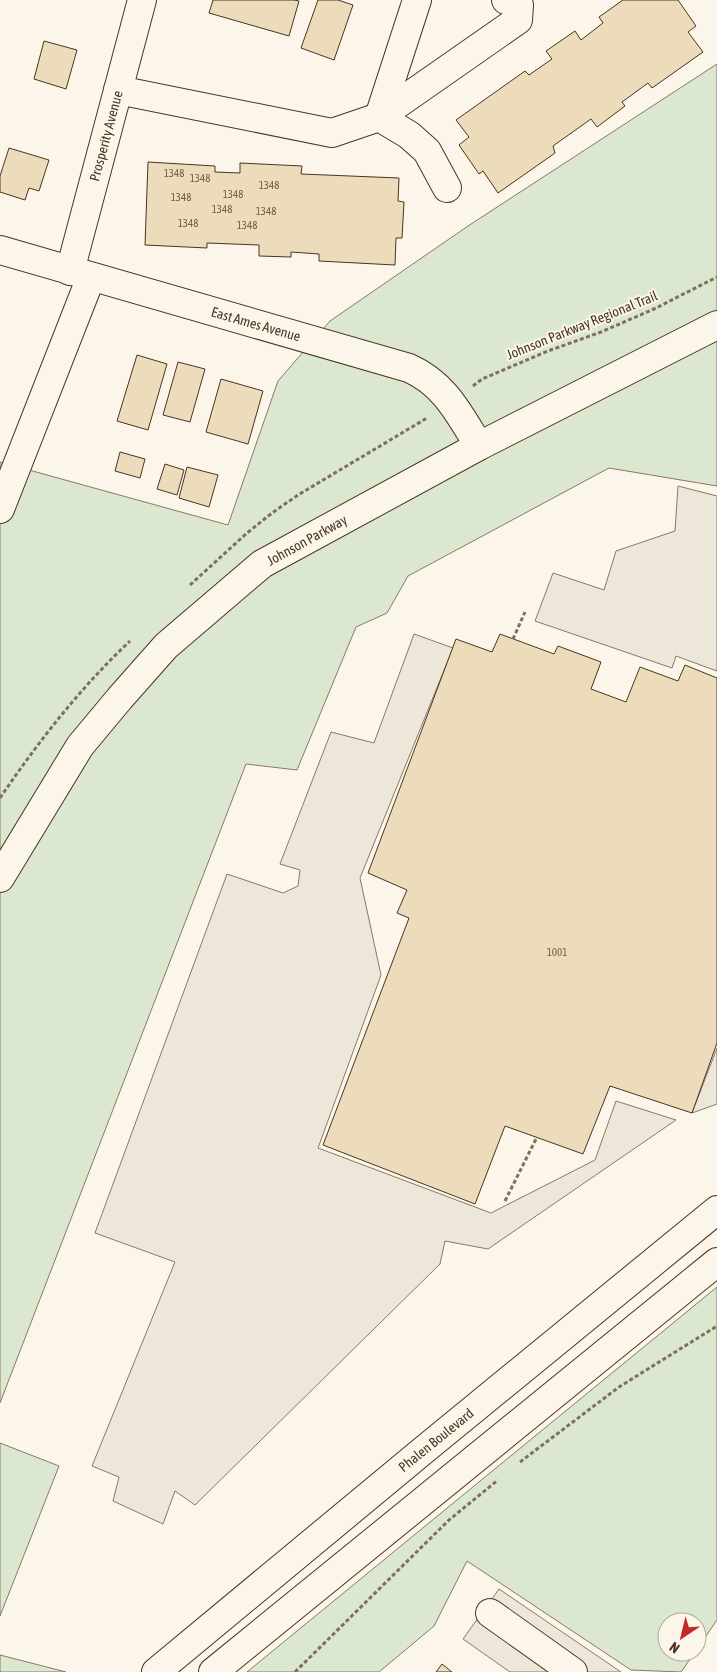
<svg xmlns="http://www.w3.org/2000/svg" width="717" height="1672" font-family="'Asap Condensed',sans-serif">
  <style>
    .green { fill: #dce7d0; stroke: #887966 }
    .parking { fill: #ede7d9; stroke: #887966 }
    .building { fill: #ecdcbc; stroke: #4a3520 }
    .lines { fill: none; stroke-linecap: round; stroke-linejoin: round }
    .minor-casing { stroke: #4a3520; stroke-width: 30 }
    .major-casing { stroke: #4a3520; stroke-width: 30 }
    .path { stroke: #7f6f5c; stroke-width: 3; stroke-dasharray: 4 2.5; stroke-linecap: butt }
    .minor { stroke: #fbf6e9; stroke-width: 28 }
    .major { stroke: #fbf6e9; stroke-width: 28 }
    .labels { text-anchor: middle; stroke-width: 4; stroke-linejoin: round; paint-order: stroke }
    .number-label { font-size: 11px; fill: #725f47 }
    .street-label { font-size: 14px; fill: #4a3520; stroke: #fbf6e9 }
  </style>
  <rect width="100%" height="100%" fill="#fbf6e9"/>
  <!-- green -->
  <g class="green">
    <path d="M717,64V486L609,468L408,576L387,613L356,627L297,770L246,764L0,1403V462L228,525L278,381L330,321L468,226Z"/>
    <path d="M717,1287V1620L697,1649V1622H667V1652H695L681,1672L631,1670L467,1561L434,1626L379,1672H247Z"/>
    <path d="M0,1443L59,1466L0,1616Z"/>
    <path d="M0,1655L66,1672H0Z"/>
  </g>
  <!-- parking -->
  <g class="parking">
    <path d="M678,486L717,496V671L676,656L672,668L535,621L553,573L604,590L616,551L675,531Z"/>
    <path d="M414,634L453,648L360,878L381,975L318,1148L491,1213L595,1160L616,1101L676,1120L488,1249L445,1241L440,1264L195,1505L175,1491L163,1524L113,1501L119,1477L92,1466L175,1262L95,1233L227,874L283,893L298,886L300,870L280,864L331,732L374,743Z"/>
    <path d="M717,1048V1104L692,1113Z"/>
    <path d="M499,1589L621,1672H510L463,1639Z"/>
  </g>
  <!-- building -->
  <g class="building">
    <path d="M213,0H294L299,1L289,36L209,13Z"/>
    <path d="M318,0H338L353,5L334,60L301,48Z"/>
    <path d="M623,0H678L696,26L688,32L703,52L652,88L648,83L622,102L625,106L597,127L591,119L553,146L555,153L498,193L483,171L479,174L459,145L469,137L456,120L525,71L529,75L552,59L546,51L575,31L581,40L603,23L599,17Z"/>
    <path d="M44,41L77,50L66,89L34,79Z"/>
    <path d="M9,148L49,160L39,191L29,188L25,200L0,192V176Z"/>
    <path d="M148,162L215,166V172L240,173V163L302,166L301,174L399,178L398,201L404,202L402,238H396L395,265L319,261V254L291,252V257L259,256V245L207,243V248L145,245Z"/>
    <path d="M137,355L167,364L148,430L117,421Z"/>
    <path d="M178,362L205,369L190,422L163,415Z"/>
    <path d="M221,379L263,391L248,444L206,432Z"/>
    <path d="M120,452L145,459L140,478L115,471Z"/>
    <path d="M165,464L184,470L177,495L157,489Z"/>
    <path d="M187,467L218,475L209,507L179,498Z"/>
    <path d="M500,634L554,654L558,646L601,662L591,689L626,702L640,667L678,681L685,665L717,678V1043L692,1113L610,1086L583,1154L505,1126L475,1204L323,1145L409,918L397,913L407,890L368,873L456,639L492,652Z"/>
    <path d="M442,1664L452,1672H436Z"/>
  </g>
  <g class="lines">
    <defs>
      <g id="minor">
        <path d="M118,90L332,133L379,117L518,20L519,5L506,0"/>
        <path d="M379,117L417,0"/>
        <path d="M379,117L409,135L427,151L447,188"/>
        <path d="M0,250L409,368C445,384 459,414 479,446"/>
        <path d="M70,271L142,0"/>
        <path d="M0,509L91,277"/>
        <path d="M0,878L80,746L120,698L166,646L262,564L479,446L717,325"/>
        <path d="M490,1613L573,1672"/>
      </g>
      <g id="major">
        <path d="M156,1672L425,1449L717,1210"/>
        <path d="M213,1672L717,1262"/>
      </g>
    </defs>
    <!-- minor casing -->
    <use href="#minor" class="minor-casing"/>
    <!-- major casing -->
    <use href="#major" class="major-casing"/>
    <!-- path -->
    <g class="path">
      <path d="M473,386L482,379L548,351L601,332L654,309L717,277"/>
      <path d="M190,585L247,533L272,513L298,495L427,418"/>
      <path d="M513,639L525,612"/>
      <path d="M0,798C38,742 81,687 130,641"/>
      <path d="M505,1201L537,1137"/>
      <path d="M520,1462L619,1387L717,1326"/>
      <path d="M295,1672L449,1520L498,1480"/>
    </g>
    <!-- minor -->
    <use href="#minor" class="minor"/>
    <!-- major -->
    <use href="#major" class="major"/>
  </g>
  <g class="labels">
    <!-- number labels -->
    <g class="number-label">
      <text x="174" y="177">1348</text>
      <text x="200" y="182">1348</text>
      <text x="269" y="189">1348</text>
      <text x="233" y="198">1348</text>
      <text x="181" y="201">1348</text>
      <text x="222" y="213">1348</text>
      <text x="266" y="215">1348</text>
      <text x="188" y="227">1348</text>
      <text x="247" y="229">1348</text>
      <text x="557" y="956">1001</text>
    </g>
    <!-- street labels -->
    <g class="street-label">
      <text transform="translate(106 136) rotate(-75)" y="5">Prosperity Avenue</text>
      <text transform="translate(256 324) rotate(16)" y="5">East Ames Avenue</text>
      <text transform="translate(582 325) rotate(-22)" y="5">Johnson Parkway Regional Trail</text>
      <text transform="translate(307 540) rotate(-29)" y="5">Johnson Parkway</text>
      <text transform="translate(436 1440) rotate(-39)" y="5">Phalen Boulevard</text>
    </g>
  </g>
  <!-- north arrow -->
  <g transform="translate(682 1637) rotate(215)"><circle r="24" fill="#fbf6e9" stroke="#b4a999"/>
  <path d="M0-4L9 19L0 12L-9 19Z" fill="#c62828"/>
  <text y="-8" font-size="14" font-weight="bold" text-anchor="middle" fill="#4a3520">N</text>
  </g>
</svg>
